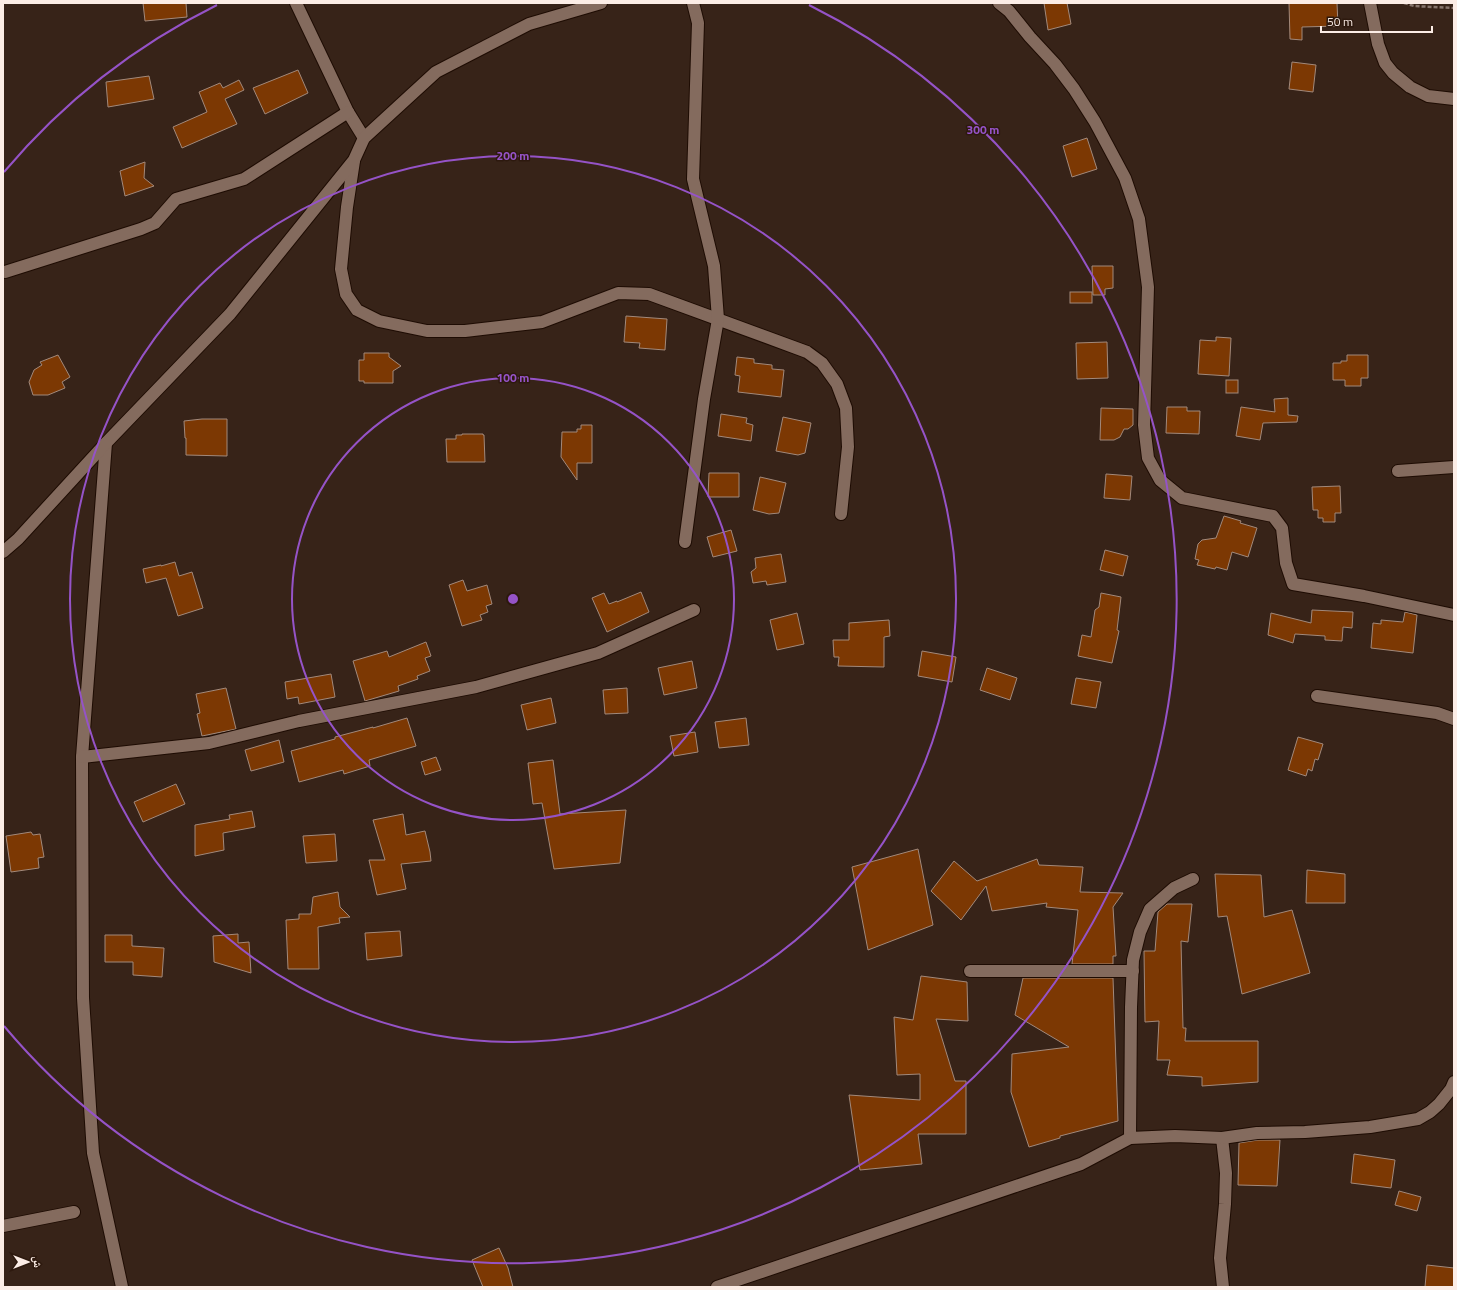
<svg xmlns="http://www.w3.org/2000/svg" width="1457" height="1290" font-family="'Titillium Web','Noto Naskh Arabic',sans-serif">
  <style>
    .building { fill: #7c3803; stroke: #a2897b }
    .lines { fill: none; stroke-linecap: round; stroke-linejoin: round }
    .minor-casing { stroke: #1e0c03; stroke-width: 14 }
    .path { stroke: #87756c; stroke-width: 2.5; stroke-dasharray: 4 2; stroke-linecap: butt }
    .minor { stroke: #846b5e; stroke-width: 12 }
    .ring { fill: none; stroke: #9553c7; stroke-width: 2 }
    .centre { fill: #9553c7; stroke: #2d190e; stroke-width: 2 }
    .ring-label { font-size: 12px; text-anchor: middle; font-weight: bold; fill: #9553c7; stroke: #2d190e; stroke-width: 3; stroke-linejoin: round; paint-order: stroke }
  </style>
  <rect width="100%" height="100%" fill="#372318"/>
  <!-- building -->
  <g class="building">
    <path d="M143,3H186L187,17L145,21Z"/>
    <path d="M1044,3H1067L1071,24L1048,30Z"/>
    <path d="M1289,3H1337L1338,26L1302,27V40L1290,39Z"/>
    <path d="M1292,62L1316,65L1313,92L1289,89Z"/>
    <path d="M298,70L308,93L265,114L253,88Z"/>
    <path d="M149,76L154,99L108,107L106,82Z"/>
    <path d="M239,80L244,90L225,99L237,124L182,148L173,127L207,112L199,92L220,83L223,88Z"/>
    <path d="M1087,138L1097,169L1072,177L1063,146Z"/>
    <path d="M145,162L144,178L154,186L125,196L120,171Z"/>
    <path d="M1092,266H1113V288L1105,289V295H1093Z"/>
    <rect x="1070" y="292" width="22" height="11"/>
    <path d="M626,316L667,319L665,350L639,348L640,343L624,342Z"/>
    <path d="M1216,337L1231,338L1229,376L1198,374L1200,340L1216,341Z"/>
    <path d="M1107,342L1108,378L1077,379L1076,343Z"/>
    <path d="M364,353H389V357L401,366L393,371V383H364V381H359V360H364Z"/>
    <path d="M58,355L70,377L62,382L65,388L48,395H33L29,382L34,370L42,365L40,362Z"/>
    <path d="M1347,355H1368V378H1361V386H1345V380H1333V363H1341V361H1347Z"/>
    <path d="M737,357L754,359V363L772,365V369L784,370L781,397L738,392L740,376L735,375Z"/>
    <rect x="1226" y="380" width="12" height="13"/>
    <path d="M1288,398V415L1298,416L1297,422L1263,423L1260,440L1236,436L1241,407L1275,412L1274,399Z"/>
    <path d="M1167,407H1187V411H1200L1199,434L1166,433Z"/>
    <path d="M1101,408L1133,409V425L1128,429H1124L1120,437L1114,440H1100Z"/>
    <path d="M721,414L747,418L746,423L753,425L751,441L718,436Z"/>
    <path d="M783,417L811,423L805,453L798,455L776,451Z"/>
    <path d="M202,419H227V456L186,455V438H185L184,421Z"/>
    <path d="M581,425H592V463H577V480L561,457L562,432H577V429H581Z"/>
    <path d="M462,434H483V435H484L485,462H447L446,439H456V435H462Z"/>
    <path d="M709,473H739V497H708Z"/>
    <path d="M1106,474L1132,476L1130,500L1104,498Z"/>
    <path d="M760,477L786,483L779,513L769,514L753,510Z"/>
    <path d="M1340,486L1341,513H1335V522H1323V518H1318V510H1313L1312,487Z"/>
    <path d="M1224,516L1241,521L1240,523L1257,528L1248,557L1232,552L1227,570L1216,567L1215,569L1197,565L1199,560L1195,559L1198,544L1202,540L1216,538Z"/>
    <path d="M731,530L737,551L713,557L707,537Z"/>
    <path d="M1105,550L1128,556L1123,576L1100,570Z"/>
    <path d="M781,554L786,582L767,585L766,581L753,583L751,572L756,568L755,558Z"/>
    <path d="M175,562L179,576L192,572L203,608L178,616L166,578L146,583L143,569L161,565V566Z"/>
    <path d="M463,580L467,591L487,585L492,604L486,606L488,612L480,615L482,620L462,626L449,585Z"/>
    <path d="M641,592L649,612L607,632L592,598L604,593L609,604L617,601V602Z"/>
    <path d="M1101,593L1121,597L1117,630L1119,631L1112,663L1078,656L1082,635L1091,637L1095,610L1099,607Z"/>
    <path d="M1312,610L1353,612L1352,628L1343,627L1342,641L1325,640V636L1295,634L1293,643L1268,635L1271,613L1311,623Z"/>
    <path d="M1405,612L1417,615L1413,653L1371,648L1373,623L1381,624V620L1403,622Z"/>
    <path d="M797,613L804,644L777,650L770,620Z"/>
    <path d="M889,620L890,636L884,637V667L838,666L839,657H834L833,640H849V623Z"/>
    <path d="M426,642L431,656L425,658L430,671L417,676L418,679L398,686L399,691L365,701L353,661L387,651L389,657Z"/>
    <path d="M922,651L956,657L952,682L918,676Z"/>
    <path d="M692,661L697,688L664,695L658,668Z"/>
    <path d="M987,668L1017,678L1010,700L980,690Z"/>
    <path d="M331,674L335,697L299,704L298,697L287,699L285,682Z"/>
    <path d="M1076,678L1101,682L1096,708L1071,704Z"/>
    <path d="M226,688L236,729L202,736L197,714L200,713L196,694Z"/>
    <path d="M627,688L628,713L605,714L603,690Z"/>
    <path d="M551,698L556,723L527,730L521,705Z"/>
    <path d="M407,718L416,746L369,760L370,766L344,774L343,770L299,782L291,751L335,739V737L373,727V728Z"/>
    <path d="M746,718L749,745L719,748L715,722Z"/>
    <path d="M695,732L698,752L674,756L670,736Z"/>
    <path d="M1298,737L1323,744L1318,760L1315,759L1312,771L1308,769L1306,776L1288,770Z"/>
    <path d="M279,740L284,762L251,771L245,750Z"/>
    <path d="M436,757L441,770L425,775L421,762Z"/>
    <path d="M553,760L560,814L626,810L620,863L554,869L542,803L533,804L528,763Z"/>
    <path d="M176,784L185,804L143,822L134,802Z"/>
    <path d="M252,811L255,827L223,833L224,850L195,856V825L230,819L229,815Z"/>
    <path d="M403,814L406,835L425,831L430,852L431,861L401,864L406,889L377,895L369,860H385L373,820Z"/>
    <path d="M31,832L33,835L40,834L44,857L38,858L39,868L11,872L6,836Z"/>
    <path d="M335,834L337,861L306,863L303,836Z"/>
    <path d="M918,849L933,925L868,950L852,867Z"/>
    <path d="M1037,859L1039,865L1083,867L1080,892L1123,893L1113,907L1116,956H1113V964H1072L1078,910L1046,907L1047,903L992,911L986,886L961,920L931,891L954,861L977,881Z"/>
    <path d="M1307,870L1345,874V903H1306Z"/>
    <path d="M1215,874L1261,875L1264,917L1292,910L1310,973L1242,994L1227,916L1218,917Z"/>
    <path d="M338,892L340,907L350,917L339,918L340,923L318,927L319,969H288L286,920L299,919V914H311L313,897Z"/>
    <path d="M1167,904H1192L1188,942L1181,941L1183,1028H1186L1185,1041H1258V1082L1202,1086V1077L1167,1075L1170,1060H1157L1159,1021L1145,1022L1144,951H1155L1158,912Z"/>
    <path d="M400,931L402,956L367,960L365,933Z"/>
    <path d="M238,934V943L249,942L251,973L214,962L213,936Z"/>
    <path d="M105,935H132V946L164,948L162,977L133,975V962H105Z"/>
    <path d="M921,976L967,982L968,1021L936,1019L955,1081H966V1134H918L922,1164L860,1170L849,1095L920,1100V1074L897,1075L894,1017L913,1020Z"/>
    <path d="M1023,978H1113L1118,1121L1060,1136V1138L1029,1147L1011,1092L1012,1054L1069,1047L1015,1015Z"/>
    <path d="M1258,1140H1280L1277,1186L1238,1185L1239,1143Z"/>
    <path d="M1354,1154L1395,1160L1391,1188L1351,1183Z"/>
    <path d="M1399,1191L1421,1197L1417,1211L1395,1205Z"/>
    <path d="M499,1248L508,1268L513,1287H483L472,1260Z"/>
    <path d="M1427,1265L1454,1268V1287H1425Z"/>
  </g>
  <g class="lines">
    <defs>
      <g id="minor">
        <path d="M296,3L348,112L364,138"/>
        <path d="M999,3L1009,11L1030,37L1055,64L1074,89L1095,122L1125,178L1139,219L1148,287L1144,425L1148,458L1160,480L1182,498L1273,516L1282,528L1286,563L1293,584L1364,596L1454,615"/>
        <path d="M1370,3L1378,44L1385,63L1393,73L1410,87L1428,96L1454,99"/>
        <path d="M354,161L347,207L341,269L346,294L357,310L379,321L427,331H465L542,322L618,293L649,294L807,352L822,363L837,384L846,408L848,447L841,514"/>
        <path d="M5,272L141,229L155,223L176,199L244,179L348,112"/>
        <path d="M106,443L82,757L83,998L93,1153L122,1287"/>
        <path d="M1398,471L1454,467"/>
        <path d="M685,542L704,399L718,319L714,266L693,179L698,23L693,3"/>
        <path d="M3,552L18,539L106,443L230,314L354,160L364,138L436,72L529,24L601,3"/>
        <path d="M1317,696L1437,713L1454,719"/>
        <path d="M82,757L209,743L299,721L476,687L598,653L694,610"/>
        <path d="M970,971H1133"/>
        <path d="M1130,1138L1131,1007L1133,960L1140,932L1150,909L1174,888L1193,879"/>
        <path d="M1222,1138L1226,1173L1225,1204L1220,1258L1223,1287"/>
        <path d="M3,1226L74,1212"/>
        <path d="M717,1287L1081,1164L1130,1138L1175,1136L1222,1138L1257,1133L1305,1132L1370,1127L1418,1119L1430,1112L1439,1104L1451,1089L1454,1082"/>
      </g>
    </defs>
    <!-- minor casing -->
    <use href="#minor" class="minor-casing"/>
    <!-- path -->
    <path class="path" d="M1404,3L1414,6L1454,8"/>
    <!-- minor -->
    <use href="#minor" class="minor"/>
  </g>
  <!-- distance rings -->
  <g class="ring">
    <circle cx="513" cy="599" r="221"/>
    <circle cx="513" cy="599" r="443"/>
    <path d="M4 172A664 664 0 0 1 217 5M809 5A664 664 0 1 1 4 1026"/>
  </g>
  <circle cx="513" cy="599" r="6" class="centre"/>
  <g class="ring-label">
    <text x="983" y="134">300 m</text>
    <text x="513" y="160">200 m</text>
    <text x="513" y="382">100 m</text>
  </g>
  <!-- border -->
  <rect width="1457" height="1290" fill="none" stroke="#fcede6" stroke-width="8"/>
  <!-- north arrow -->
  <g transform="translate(28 1262) rotate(90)" stroke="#2d190e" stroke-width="3" paint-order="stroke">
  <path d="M0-3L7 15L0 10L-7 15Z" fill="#fcede6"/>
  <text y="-6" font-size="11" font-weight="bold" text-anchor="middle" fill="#fcede6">ش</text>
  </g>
  <!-- scale -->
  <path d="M1321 26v6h111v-6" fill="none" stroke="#fcede6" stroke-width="2"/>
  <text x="1327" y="26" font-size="12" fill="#fcede6" stroke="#2d190e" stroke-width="3" paint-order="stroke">50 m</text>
</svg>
